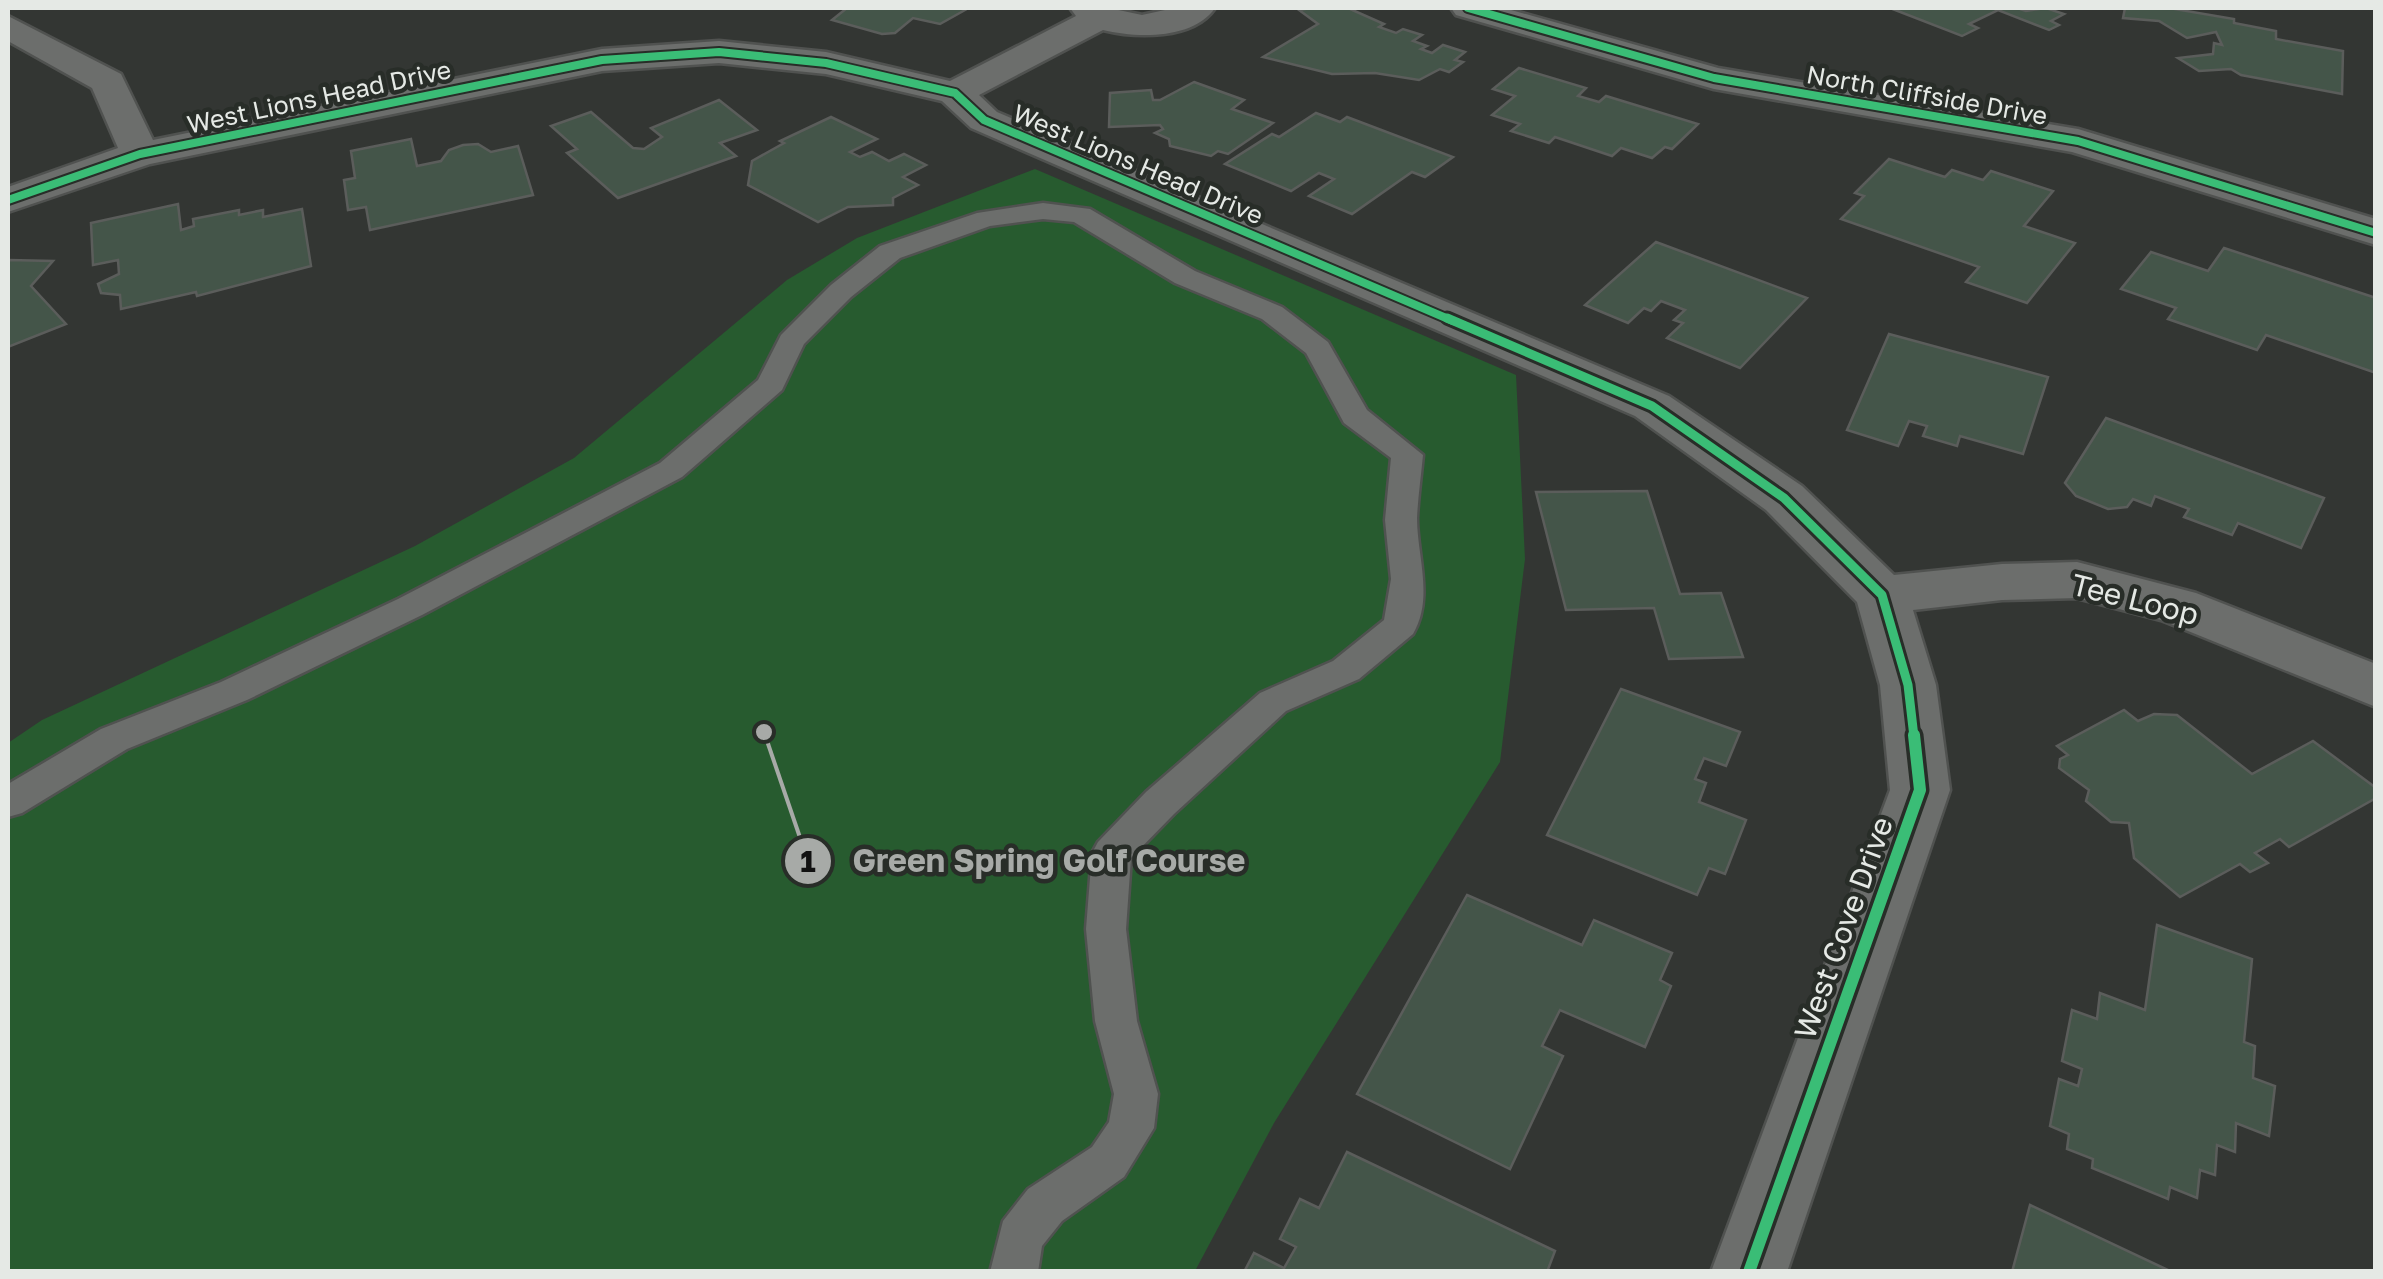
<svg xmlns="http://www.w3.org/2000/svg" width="2383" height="1279" font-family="'Golos Text',sans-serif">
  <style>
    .green { fill: #275b2f }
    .building { fill: #445549; stroke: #5b5d5b; stroke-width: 2.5 }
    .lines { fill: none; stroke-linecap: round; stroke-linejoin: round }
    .service-casing { stroke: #505250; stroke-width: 5 }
    .minor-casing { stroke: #505250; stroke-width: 5 }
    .service { fill: #6c6e6c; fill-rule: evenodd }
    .minor { fill: #6c6e6c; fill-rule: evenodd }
    .cycleway-far2-casing { stroke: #282d28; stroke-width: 12 }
    .cycleway-far1-casing { stroke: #282d28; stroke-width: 15 }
    .cycleway-casing { stroke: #282d28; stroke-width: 19 }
    .cycleway-far2 { stroke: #3abd76; stroke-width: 8 }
    .cycleway-far1 { stroke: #3abd76; stroke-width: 9 }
    .cycleway { stroke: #3abd76; stroke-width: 12 }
    .labels { text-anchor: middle; stroke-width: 9; stroke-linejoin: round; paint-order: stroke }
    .far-street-label { font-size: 25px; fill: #e5e9e5; stroke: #282d28 }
    .street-label { font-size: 30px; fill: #e5e9e5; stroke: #282d28 }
    .leader { fill: none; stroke: #a7aaa7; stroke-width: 4 }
    .callout-dot { fill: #a7aaa7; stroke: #282d28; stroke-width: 4 }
    .mark-label { font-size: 30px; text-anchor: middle; font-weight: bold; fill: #111 }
    .callout-label { font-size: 32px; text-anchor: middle; font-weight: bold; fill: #a7aaa7; stroke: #282d28; stroke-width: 9; stroke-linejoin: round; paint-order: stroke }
  </style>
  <rect width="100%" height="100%" fill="#333633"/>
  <!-- green -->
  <path class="green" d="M1035,169L1516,375L1525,559L1500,762L1274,1123L1195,1271L8,1272V743L42,720L415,546L574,458L787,280L857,238Z"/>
  <!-- building -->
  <g class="building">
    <path d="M847,8H963L965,10L940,24L913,18L895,33L882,34L832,20Z"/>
    <path d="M1311,8H1348L1384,24L1379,27L1396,33L1403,29L1422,35L1413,41L1427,46L1421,49L1432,53L1443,45L1465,52L1455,60L1463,62L1449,72L1440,69L1419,80L1375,73L1332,74L1263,57L1318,24L1299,10Z"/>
    <path d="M1890,8H2017L2026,11L2046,8L2064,14L2051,21L2059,25L2049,30L1998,10L1969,24L1978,28L1962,36Z"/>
    <path d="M2125,8H2169L2234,19V23L2276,31V39L2343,51L2342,94L2241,75L2231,69L2199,71L2178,58L2213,54L2214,43L2222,45L2216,32L2187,38L2159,21L2123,18Z"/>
    <path d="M1519,68L1586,88L1578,96L1599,102L1606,96L1698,124L1672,149L1665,147L1652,158L1621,148L1612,156L1555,137L1549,143L1511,131L1520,124L1492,115L1515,96L1493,89Z"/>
    <path d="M1194,82L1244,100L1232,109L1273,123L1228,154L1218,151L1211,156L1170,146L1169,139L1155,133L1163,129L1160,125L1109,127L1110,93L1151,90L1153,100H1160Z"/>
    <path d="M719,100L757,130L720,143L736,156L618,198L567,153L577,149L551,126L591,112L633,148L644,149L662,137L651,128Z"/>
    <path d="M1316,113L1340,122L1347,117L1453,157L1425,177L1412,172L1352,214L1309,196L1334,179L1319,173L1291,191L1225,164L1272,134L1279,137Z"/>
    <path d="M831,117L877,139L850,152L860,157L872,152L889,161L904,154L926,165L903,177L918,185L893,198V205L848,207L818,222L748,185L752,161L784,143L780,141Z"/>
    <path d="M411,139L417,166L441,161L449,150L463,145L478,144L491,152L518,146L533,195L370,230L366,207L348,210L344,180L355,178L351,151Z"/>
    <path d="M1889,159L1945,177L1952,170L1983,180L1991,171L2053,191L2024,226L2075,243L2027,303L1966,282L1979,267L1841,219L1864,196L1855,193Z"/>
    <path d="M178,204L181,230L194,226L193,219L239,210V215L263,210V217L302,209L311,266L197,296L196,292L121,309L120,295L101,293L98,284L119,274L118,260L93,265L91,223Z"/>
    <path d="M1656,242L1807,298L1740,368L1667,338L1683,323L1674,320L1685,310L1661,301L1651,311L1644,308L1628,323L1585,305Z"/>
    <path d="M2224,248L2376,298V373L2266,335L2257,350L2168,319L2176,308L2121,289L2151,252L2208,271Z"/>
    <path d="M8,260L53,261L31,286L66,324L8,347Z"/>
    <path d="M1889,334L2048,377L2023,454L1960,436L1957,446L1923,436L1927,426L1909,421L1898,446L1847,430Z"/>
    <path d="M2106,418L2324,498L2301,548L2238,523L2232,535L2184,517L2189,509L2155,496L2151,506L2133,499L2127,507L2108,509L2076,496L2065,483Z"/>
    <path d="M1647,491L1680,594L1721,593L1743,657L1669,659L1654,608L1566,610L1536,492Z"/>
    <path d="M1621,689L1740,732L1726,766L1704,758L1695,779L1706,783L1699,802L1746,820L1725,874L1709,868L1697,895L1547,835Z"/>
    <path d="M2124,710L2138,721L2154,714L2177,715L2252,774L2313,741L2376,788V798L2289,847L2280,839L2255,853L2268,863L2250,872L2240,864L2180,897L2134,858L2129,823L2111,822L2086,801L2089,790L2059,768L2060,759L2068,755L2057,746Z"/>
    <path d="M1467,895L1582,945L1594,920L1672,953L1660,980L1671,986L1645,1047L1560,1010L1542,1046L1563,1056L1510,1169L1357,1094Z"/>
    <path d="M2157,925L2252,959L2244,1042L2255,1046L2253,1078L2275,1086L2269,1136L2236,1123L2235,1152L2217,1145L2215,1175L2200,1170L2197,1198L2170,1187L2168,1199L2092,1168L2093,1159L2067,1149L2069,1134L2050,1126L2059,1079L2078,1086L2082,1069L2062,1061L2072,1010L2097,1019L2100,993L2145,1010Z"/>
    <path d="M1347,1152L1555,1251L1547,1272H1244L1254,1253L1284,1268L1296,1247L1280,1239L1300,1199L1319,1208Z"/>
    <path d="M2030,1205L2172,1272H2012Z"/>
  </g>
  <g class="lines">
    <defs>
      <path id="service" d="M1043,203L1090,209L1195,271L1282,307L1328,342L1367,410L1423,455C1421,476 1418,497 1417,518C1417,556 1434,598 1413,634L1359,679L1286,711L1174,814L1131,858L1126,929L1137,1021L1158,1094L1154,1128L1124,1177L1062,1221L1042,1246L1038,1272H990L1003,1221L1028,1189L1092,1147L1109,1122L1114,1094L1095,1021L1086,929L1092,853L1098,842L1146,792L1260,693L1333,661L1384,620L1391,579L1385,520L1391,458L1344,423L1306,353L1262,319L1175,283L1074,222L1043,219L990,226L900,258L851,297L804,344L782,390L682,477L422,615L247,700L127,749L22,813L8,817V784L101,729L221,682L398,599L660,463L758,380L781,335L831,285L880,246L977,213Z"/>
      <g id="minor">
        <path d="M1070,8H1109L1142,15L1174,8H1215C1193,40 1136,38 1103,30L979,95L997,112L1669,396L1802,486L1894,575L2002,564L2077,562L2196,593L2376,664V707L2161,620L2077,598L2002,600L1913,610L1936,685L1950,790L1787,1272H1711L1890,790L1880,685L1857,602L1766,510L1635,416L971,128L942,101L826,74L719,63L602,71L150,164L8,212V187L118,148L92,88L8,41V16L121,74L153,140L602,49L719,41L826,52L950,81L1076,16Z"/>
        <path d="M1451,8H1504L1718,68L2078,129L2376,219V245L2072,152L1714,89L1456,15Z"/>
      </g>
    </defs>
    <!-- service casing -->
    <use href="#service" class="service-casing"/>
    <!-- minor casing -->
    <use href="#minor" class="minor-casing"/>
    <!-- service -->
    <use href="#service" class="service"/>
    <!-- minor -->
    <use href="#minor" class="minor"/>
    <defs>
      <g id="cycleway-far2">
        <path d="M1468,8L1714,78L2078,141L2376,233"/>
        <path d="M8,200L140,154L602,60L719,52L826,63L955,93L984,120L1453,321"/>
      </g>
      <path id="cycleway-far1" d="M1447,318L1652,406L1784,498L1882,595L1908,685L1914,737"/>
      <path id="cycleway" d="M1749,1272L1920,790L1914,735"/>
    </defs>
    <!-- cycleway-far2 casing -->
    <use href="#cycleway-far2" class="cycleway-far2-casing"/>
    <!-- cycleway-far1 casing -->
    <use href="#cycleway-far1" class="cycleway-far1-casing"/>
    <!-- cycleway casing -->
    <use href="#cycleway" class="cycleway-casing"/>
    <!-- cycleway-far2 -->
    <use href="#cycleway-far2" class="cycleway-far2"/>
    <!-- cycleway-far1 -->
    <use href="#cycleway-far1" class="cycleway-far1"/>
    <!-- cycleway -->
    <use href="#cycleway" class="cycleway"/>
  </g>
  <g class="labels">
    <!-- far-street labels -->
    <g class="far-street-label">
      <text transform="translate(1927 95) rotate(10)" y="9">North Cliffside Drive</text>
      <text transform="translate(319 97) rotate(-12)" y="9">West Lions Head Drive</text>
      <text transform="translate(1138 164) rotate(23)" y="9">West Lions Head Drive</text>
    </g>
    <!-- street labels -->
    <g class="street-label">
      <text transform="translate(2135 600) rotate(14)" y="10">Tee Loop</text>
      <text transform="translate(1844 928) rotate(-70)" y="10">West Cove Drive</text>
    </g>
  </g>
  <!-- callouts -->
  <path class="leader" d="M764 732L808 861"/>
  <g class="callout-dot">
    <circle cx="764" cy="732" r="10"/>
    <circle cx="808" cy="861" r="25"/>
  </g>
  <g class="mark-label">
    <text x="808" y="872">1</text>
  </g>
  <g class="callout-label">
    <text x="1049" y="872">Green Spring Golf Course</text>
  </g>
  <!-- border -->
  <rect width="2383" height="1279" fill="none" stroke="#e5e9e5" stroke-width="20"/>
</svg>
